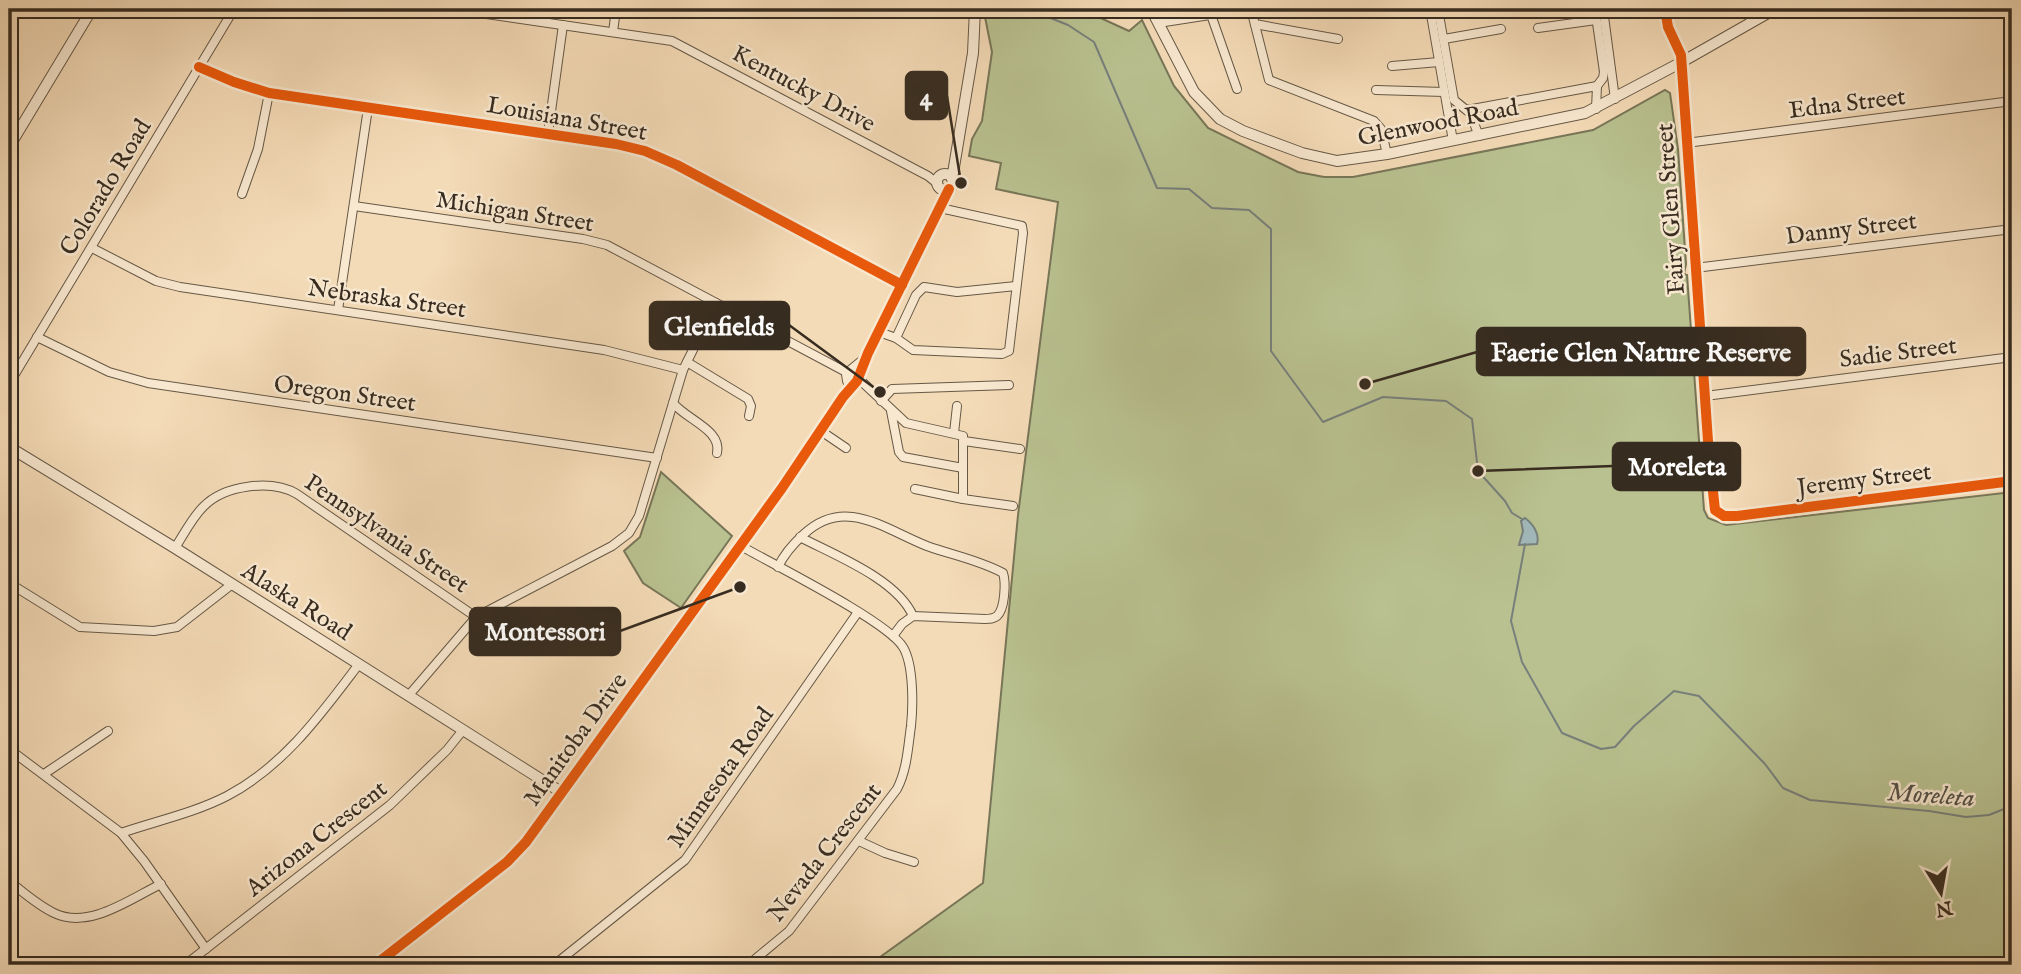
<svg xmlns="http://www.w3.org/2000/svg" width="2021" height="974" font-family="'IM FELL English',serif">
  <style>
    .green { fill: #b9c190; stroke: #787658; stroke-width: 2 }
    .water { fill: #a1b8ba; stroke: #77807c; stroke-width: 2 }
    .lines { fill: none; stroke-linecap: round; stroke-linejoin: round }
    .stream { stroke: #77807c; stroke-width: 2 }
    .minor-casing { stroke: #665846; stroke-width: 10 }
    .tertiary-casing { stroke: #665846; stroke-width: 12 }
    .minor { stroke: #f8e8d0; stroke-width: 8 }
    .tertiary { stroke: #f8e8d0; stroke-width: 10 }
    .cycleway-casing { stroke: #f8e8d0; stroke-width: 15 }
    .cycleway { stroke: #e8590c; stroke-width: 10 }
    .labels { text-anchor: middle; stroke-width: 5; stroke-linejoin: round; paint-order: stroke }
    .street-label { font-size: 24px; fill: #372c20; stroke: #f8e8d0 }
    .water-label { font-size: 26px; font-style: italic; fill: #524f46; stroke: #f8e8d0 }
    .leader { fill: none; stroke: #372c20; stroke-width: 2.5 }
    .callout-dot { fill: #372c20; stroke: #f8e8d0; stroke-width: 2.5 }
    .callout { fill: #372c20; stroke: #372c20; stroke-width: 2.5 }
    .callout-label { font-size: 26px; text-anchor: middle; font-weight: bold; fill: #fff }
  </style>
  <rect width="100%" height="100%" fill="#f4dbb7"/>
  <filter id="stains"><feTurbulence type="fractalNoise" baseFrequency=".00286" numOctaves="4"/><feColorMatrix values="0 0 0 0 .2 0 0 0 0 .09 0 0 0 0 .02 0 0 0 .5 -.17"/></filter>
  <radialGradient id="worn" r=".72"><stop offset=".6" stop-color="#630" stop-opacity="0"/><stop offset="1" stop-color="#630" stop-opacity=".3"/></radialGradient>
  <!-- green -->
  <g class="green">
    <path d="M980,9H1081L1129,31L1142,20L1174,86L1208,128L1298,172L1324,177H1353L1593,130L1665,90L1670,93L1678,149L1686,264L1684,274L1687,275L1704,510L1708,518L1726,525L2012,492V965H869L983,883L1018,515L1058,202L996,189L1001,163L969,156L972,139L982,121L992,52L984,12Z"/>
    <path d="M661,472L732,536L681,608L643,583L624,551L640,537Z"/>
  </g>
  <!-- water -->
  <path class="water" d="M1525,518C1533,524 1540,534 1537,544L1519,545L1523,531L1521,521Z"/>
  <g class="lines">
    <!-- stream -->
    <g class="stream">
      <path d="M1028,9L1068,25L1094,42L1157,188L1189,189L1212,208L1249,210L1271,229V351L1323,422L1383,397L1446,401L1472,419L1478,471L1505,501L1512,513L1522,519"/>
      <path d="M1525,544L1511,621L1522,662L1562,733L1601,749L1615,747L1634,726L1674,691L1699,696L1765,764L1783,788L1810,800L1929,811L1966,817L1989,815L2009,807L2012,802"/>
    </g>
    <defs>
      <g id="minor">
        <path d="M452,9L672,41L928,176L938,184"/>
        <path d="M1209,9L1237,89"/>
        <path d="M1251,9L1269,80L1374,121L1381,129L1387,154"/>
        <path d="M1430,9L1453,141"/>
        <path d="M1438,9L1454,100L1470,113L1479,136"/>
        <path d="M1595,9L1604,72L1603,78L1597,86L1596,109"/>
        <path d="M1603,9L1615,99"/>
        <path d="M1665,9L1668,27L1681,55L1709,455L1715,510L1724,516H1737L2012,481"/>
        <path d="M1749,9L1751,22"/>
        <path d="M1666,15L1678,9"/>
        <path d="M1158,23L1210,15"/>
        <path d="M1255,24L1338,39"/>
        <path d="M1538,28L1596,20"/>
        <path d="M613,32L616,9"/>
        <path d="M1444,39L1501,29"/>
        <path d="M1392,66L1439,62"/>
        <path d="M199,67L234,82L269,93L616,144L645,151L677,165L902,285"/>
        <path d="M1376,90L1444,92"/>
        <path d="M1467,110L1597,86"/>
        <path d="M548,133L563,25"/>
        <path d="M1686,143L2012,101"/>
        <path d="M242,194L258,149L269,93"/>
        <path d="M354,206L583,239L607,245L848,373"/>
        <path d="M92,248L156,281L180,287L604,350L683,370"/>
        <path d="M1695,268L2012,229"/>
        <path d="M338,310L368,108"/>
        <path d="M879,332L896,338L916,295L924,287L957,292L1016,286"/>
        <path d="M37,337L109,372L148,383L657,458"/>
        <path d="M896,338L913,350L1002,354L1009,351L1023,233L1022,226L940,208"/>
        <path d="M687,362L748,399L751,406L749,416"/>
        <path d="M859,379L906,423L963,436V499L1013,506"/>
        <path d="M9,384L234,9"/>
        <path d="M1705,396L2012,357"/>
        <path d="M881,401L892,389L1009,385"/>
        <path d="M673,403C687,420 722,430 717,453"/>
        <path d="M891,411L899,452L903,457L963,468"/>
        <path d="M821,431L846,448"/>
        <path d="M954,433L957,406"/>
        <path d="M964,441L1020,449"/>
        <path d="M915,489L963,499"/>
        <path d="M800,537C834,555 897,579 913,616"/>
        <path d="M741,546C774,565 887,621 903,647C914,665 913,707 911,726C908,747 907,770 897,789L789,931L748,965"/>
        <path d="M175,548C184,534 192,518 203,507C224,485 271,479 297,494L476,617"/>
        <path d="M778,567C784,554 793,544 804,534C845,496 884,529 927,546C952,555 979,560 1003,573C1006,582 1005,609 997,616C993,619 990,619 985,619L913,616L902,624L893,636"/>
        <path d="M9,583L80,627L154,631L177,627L231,585"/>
        <path d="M409,695L476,617L612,546L629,533L639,516L683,370L716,303"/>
        <path d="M9,749L121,833L144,861L206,949"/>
        <path d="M44,774L108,731"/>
        <path d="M121,833C156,821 194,813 227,796C284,766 321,714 359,664"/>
        <path d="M859,841L885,853L914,862"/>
        <path d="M9,881C23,892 37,905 54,913C89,930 130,899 161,884"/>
        <path d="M185,965L390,805L447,750L463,730"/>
        <path d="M554,965L685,860L858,612"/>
      </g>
      <g id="tertiary">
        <path d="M1151,9L1194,92L1220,119L1243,131L1302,153L1337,161L1387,154L1585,113L1680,63L1775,9"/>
        <path d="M9,147L92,9"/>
        <circle cx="945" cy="182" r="8"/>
        <path d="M952,179L973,53L975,9"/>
        <path d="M848,381L847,374L863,361"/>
        <path d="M9,447L175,548L561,792"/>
        <path d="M375,965L507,862L526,842L782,488L843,397L857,381L868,353L949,189"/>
      </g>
    </defs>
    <!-- minor casing -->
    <use href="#minor" class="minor-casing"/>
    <!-- tertiary casing -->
    <use href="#tertiary" class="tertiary-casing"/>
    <!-- minor -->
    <use href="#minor" class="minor"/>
    <!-- tertiary -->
    <use href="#tertiary" class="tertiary"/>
    <defs>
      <g id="cycleway">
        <path d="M1665,9L1668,27L1681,55L1709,455L1715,510L1724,516H1737L2012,481"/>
        <path d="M199,67L234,82L269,93L616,144L645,151L677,165L902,285"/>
        <path d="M375,965L507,862L526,842L782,488L843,397L857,381L868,353L949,189"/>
      </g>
    </defs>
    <!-- cycleway casing -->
    <use href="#cycleway" class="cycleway-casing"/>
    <!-- cycleway -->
    <use href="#cycleway" class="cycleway"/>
  </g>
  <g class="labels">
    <!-- street labels -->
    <g class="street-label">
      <text transform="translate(804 88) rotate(28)" y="8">Kentucky Drive</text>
      <text transform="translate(1847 103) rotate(-7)" y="8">Edna Street</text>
      <text transform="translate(567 118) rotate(10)" y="8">Louisiana Street</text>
      <text transform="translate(1438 122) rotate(-11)" y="8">Glenwood Road</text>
      <text transform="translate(105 187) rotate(-59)" y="8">Colorado Road</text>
      <text transform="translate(1670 209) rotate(-94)" y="8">Fairy Glen Street</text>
      <text transform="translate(515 211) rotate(9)" y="8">Michigan Street</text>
      <text transform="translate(1851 228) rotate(-7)" y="8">Danny Street</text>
      <text transform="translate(387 298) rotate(8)" y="8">Nebraska Street</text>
      <text transform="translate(1898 352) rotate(-7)" y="8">Sadie Street</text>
      <text transform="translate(345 393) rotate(8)" y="8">Oregon Street</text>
      <text transform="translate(1864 479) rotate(-7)" y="8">Jeremy Street</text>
      <text transform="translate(387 533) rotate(34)" y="8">Pennsylvania Street</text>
      <text transform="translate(297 601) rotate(32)" y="8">Alaska Road</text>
      <text transform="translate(575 739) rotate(-54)" y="8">Manitoba Drive</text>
      <text transform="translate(720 777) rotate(-55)" y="8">Minnesota Road</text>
      <text transform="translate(316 838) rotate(-38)" y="8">Arizona Crescent</text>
      <text transform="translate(824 852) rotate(-52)" y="8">Nevada Crescent</text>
    </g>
    <!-- water labels -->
    <g class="water-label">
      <text transform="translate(1931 794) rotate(4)" y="9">Moreleta</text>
    </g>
  </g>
  <!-- callouts -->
  <path class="leader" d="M961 183L947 96M880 392L789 325M1365 384L1477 352M1478 471L1613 466M740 587L620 631"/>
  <g class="callout-dot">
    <circle cx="961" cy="183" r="7"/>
    <circle cx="880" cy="392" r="7"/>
    <circle cx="1365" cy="384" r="7"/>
    <circle cx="1478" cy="471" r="7"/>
    <circle cx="740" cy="587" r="7"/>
  </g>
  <g class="callout">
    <rect x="906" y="72" width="41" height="47" rx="7"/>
    <rect x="650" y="302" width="139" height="47" rx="7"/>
    <rect x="1477" y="328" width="328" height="47" rx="7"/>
    <rect x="1613" y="443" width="127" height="47" rx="7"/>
    <rect x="470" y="608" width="150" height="47" rx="7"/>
  </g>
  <g class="callout-label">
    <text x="926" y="105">4</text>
    <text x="719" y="335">Glenfields</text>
    <text x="1641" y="361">Faerie Glen Nature Reserve</text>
    <text x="1677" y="475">Moreleta</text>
    <text x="545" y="640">Montessori</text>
  </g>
  <!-- margin -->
  <rect width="2021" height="974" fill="none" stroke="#f4dbb7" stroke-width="35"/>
  <rect x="10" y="10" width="2000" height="953" fill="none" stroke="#372c20" stroke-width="3.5"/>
  <rect x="18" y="18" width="1986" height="939" fill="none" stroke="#372c20" stroke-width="2"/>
  <!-- north arrow -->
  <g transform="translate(1941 893) rotate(169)" stroke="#f8e8d0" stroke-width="5" paint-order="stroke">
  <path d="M0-5L12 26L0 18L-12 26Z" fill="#372c20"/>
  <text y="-10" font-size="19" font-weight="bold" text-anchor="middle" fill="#372c20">N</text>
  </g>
  <rect width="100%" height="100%" filter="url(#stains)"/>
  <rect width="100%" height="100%" fill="url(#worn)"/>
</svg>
